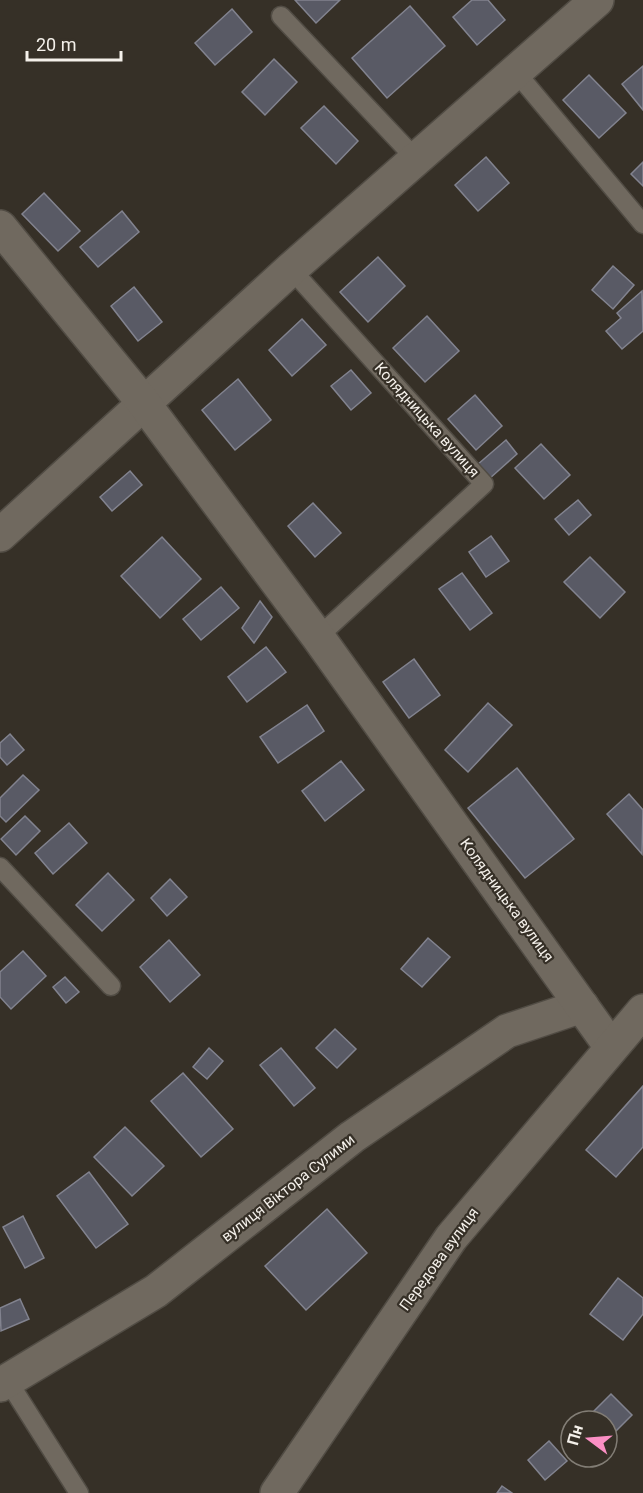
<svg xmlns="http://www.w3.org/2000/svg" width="643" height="1493" font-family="Roboto,sans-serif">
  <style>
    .building { fill: #595a65; stroke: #82838f; stroke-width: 1.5 }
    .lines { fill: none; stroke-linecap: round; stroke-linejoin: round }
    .service-casing { stroke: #514c44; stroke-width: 21 }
    .minor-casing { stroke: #514c44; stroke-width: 36 }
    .tertiary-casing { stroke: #514c44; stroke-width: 36 }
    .service { stroke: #70695f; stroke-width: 18 }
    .minor { stroke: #70695f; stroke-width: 33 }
    .tertiary { stroke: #70695f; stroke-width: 33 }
    .labels { text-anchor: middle; stroke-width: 4.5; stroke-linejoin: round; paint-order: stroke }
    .street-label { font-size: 15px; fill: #f4f0ea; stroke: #363027 }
  </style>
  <rect width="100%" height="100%" fill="#363027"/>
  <!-- building -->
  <g class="building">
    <path d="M295,0H340L316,23Z"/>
    <path d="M472,0H488L505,20L477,45L453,17Z"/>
    <path d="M410,6L445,46L387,98L352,58Z"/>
    <path d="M232,9L252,32L215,65L195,43Z"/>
    <path d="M274,59L297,82L265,115L242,92Z"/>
    <path d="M643,66V110L622,84Z"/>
    <path d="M589,75L626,113L599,138L563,100Z"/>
    <path d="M324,106L358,141L336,164L301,128Z"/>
    <path d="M486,157L509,183L478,211L455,185Z"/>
    <path d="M643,162V186L631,174Z"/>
    <path d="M44,193L80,231L58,251L22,214Z"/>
    <path d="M122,211L139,232L98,267L80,247Z"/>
    <path d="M378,257L405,286L368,322L340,292Z"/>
    <path d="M613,266L634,285L613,309L592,290Z"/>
    <path d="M134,287L162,322L138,341L111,306Z"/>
    <path d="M642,291L643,331L622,349L606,331L621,318L617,313Z"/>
    <path d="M427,316L459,351L425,382L393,348Z"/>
    <path d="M302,319L326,345L292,376L269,350Z"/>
    <path d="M351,370L371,393L351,410L331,386Z"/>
    <path d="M238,379L271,420L235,450L202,410Z"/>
    <path d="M475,395L502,426L476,450L448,419Z"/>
    <path d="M506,440L517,454L489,479L477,465Z"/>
    <path d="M541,444L570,475L544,499L515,468Z"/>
    <path d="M130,471L142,485L112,511L100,497Z"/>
    <path d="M578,500L591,515L569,535L555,519Z"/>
    <path d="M313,503L341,533L315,557L288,526Z"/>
    <path d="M491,536L509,561L486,577L469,552Z"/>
    <path d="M162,537L201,579L160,618L121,576Z"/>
    <path d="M590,557L625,592L600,618L564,582Z"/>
    <path d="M462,573L492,613L470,630L439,589Z"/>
    <path d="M221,587L239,608L201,640L183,619Z"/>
    <path d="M260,601L272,617L254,643L242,628Z"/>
    <path d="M266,647L286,672L247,702L228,677Z"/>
    <path d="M414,659L440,695L409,718L383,682Z"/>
    <path d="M488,703L512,725L468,772L445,750Z"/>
    <path d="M307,705L324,731L278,763L260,737Z"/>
    <path d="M10,734L24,750L7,765L0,757V743Z"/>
    <path d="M341,761L364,790L325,821L302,791Z"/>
    <path d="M517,768L574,839L525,878L468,808Z"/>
    <path d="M23,775L39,790L6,822L0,816V798Z"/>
    <path d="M629,794L643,810L642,854L607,814Z"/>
    <path d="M25,816L40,831L16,855L1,839Z"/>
    <path d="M69,823L87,843L53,874L35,853Z"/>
    <path d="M108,873L134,900L102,931L76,905Z"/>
    <path d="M170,879L187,897L167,916L151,898Z"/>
    <path d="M428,938L450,957L422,987L401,969Z"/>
    <path d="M169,940L200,975L170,1002L140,967Z"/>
    <path d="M23,951L46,976L11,1009L0,997V972Z"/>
    <path d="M65,977L79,992L66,1003L53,987Z"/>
    <path d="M335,1029L356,1049L337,1068L316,1048Z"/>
    <path d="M209,1048L223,1061L207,1079L193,1067Z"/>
    <path d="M281,1048L315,1088L294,1106L260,1065Z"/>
    <path d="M183,1073L233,1129L201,1157L151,1101Z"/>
    <path d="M643,1086V1147L616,1177L586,1150Z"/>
    <path d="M125,1127L164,1166L132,1196L94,1157Z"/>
    <path d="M89,1172L128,1224L96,1248L57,1196Z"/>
    <path d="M327,1209L367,1253L306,1310L265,1266Z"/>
    <path d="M23,1216L44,1258L25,1268L3,1227Z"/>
    <path d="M618,1278L643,1298V1314L623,1340L590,1314Z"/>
    <path d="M20,1299L29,1319L1,1331L0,1308Z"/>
    <path d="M611,1394L632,1415L613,1434L607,1428V1421H600L592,1413Z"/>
    <path d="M549,1441L567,1461L545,1480L528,1460Z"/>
    <path d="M502,1486L512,1493H497Z"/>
  </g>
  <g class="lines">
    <defs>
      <g id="service">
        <path d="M281,16L416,159"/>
        <path d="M515,71L643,224"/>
        <path d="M291,269L484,484L318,637"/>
        <path d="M0,867L111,986"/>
        <path d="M8,1381L79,1493"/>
      </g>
      <g id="minor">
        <path d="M0,535L291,269L597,0"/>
        <path d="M0,1385L156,1291L352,1137L507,1031L582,1006"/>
      </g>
      <g id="tertiary">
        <path d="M0,227L143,402L318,637L611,1047"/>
        <path d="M277,1493L451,1238L643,1011"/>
      </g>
    </defs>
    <!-- service casing -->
    <use href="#service" class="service-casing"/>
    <!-- minor casing -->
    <use href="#minor" class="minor-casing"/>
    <!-- tertiary casing -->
    <use href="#tertiary" class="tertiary-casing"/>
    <!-- service -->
    <use href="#service" class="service"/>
    <!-- minor -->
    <use href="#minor" class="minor"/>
    <!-- tertiary -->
    <use href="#tertiary" class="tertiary"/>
  </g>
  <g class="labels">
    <!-- street labels -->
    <g class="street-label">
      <text transform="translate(427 420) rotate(48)" y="5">Колядницька вулиця</text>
      <text transform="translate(507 900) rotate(54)" y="5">Колядницька вулиця</text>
      <text transform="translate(288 1188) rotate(-38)" y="5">вулиця Віктора Сулими</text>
      <text transform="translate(439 1259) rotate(-54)" y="5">Передова вулиця</text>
    </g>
  </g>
  <!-- north arrow -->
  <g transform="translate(589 1439) rotate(286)"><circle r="28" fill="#363027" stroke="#827d75" stroke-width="1.5"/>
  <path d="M0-4.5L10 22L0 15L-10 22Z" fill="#fb8fc4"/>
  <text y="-9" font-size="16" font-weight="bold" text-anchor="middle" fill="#f4f0ea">Пн</text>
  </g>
  <!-- scale -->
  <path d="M27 51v9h94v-9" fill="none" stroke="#f4f0ea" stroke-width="3"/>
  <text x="36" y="51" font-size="18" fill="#f4f0ea" stroke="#363027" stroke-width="4.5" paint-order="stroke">20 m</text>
</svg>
